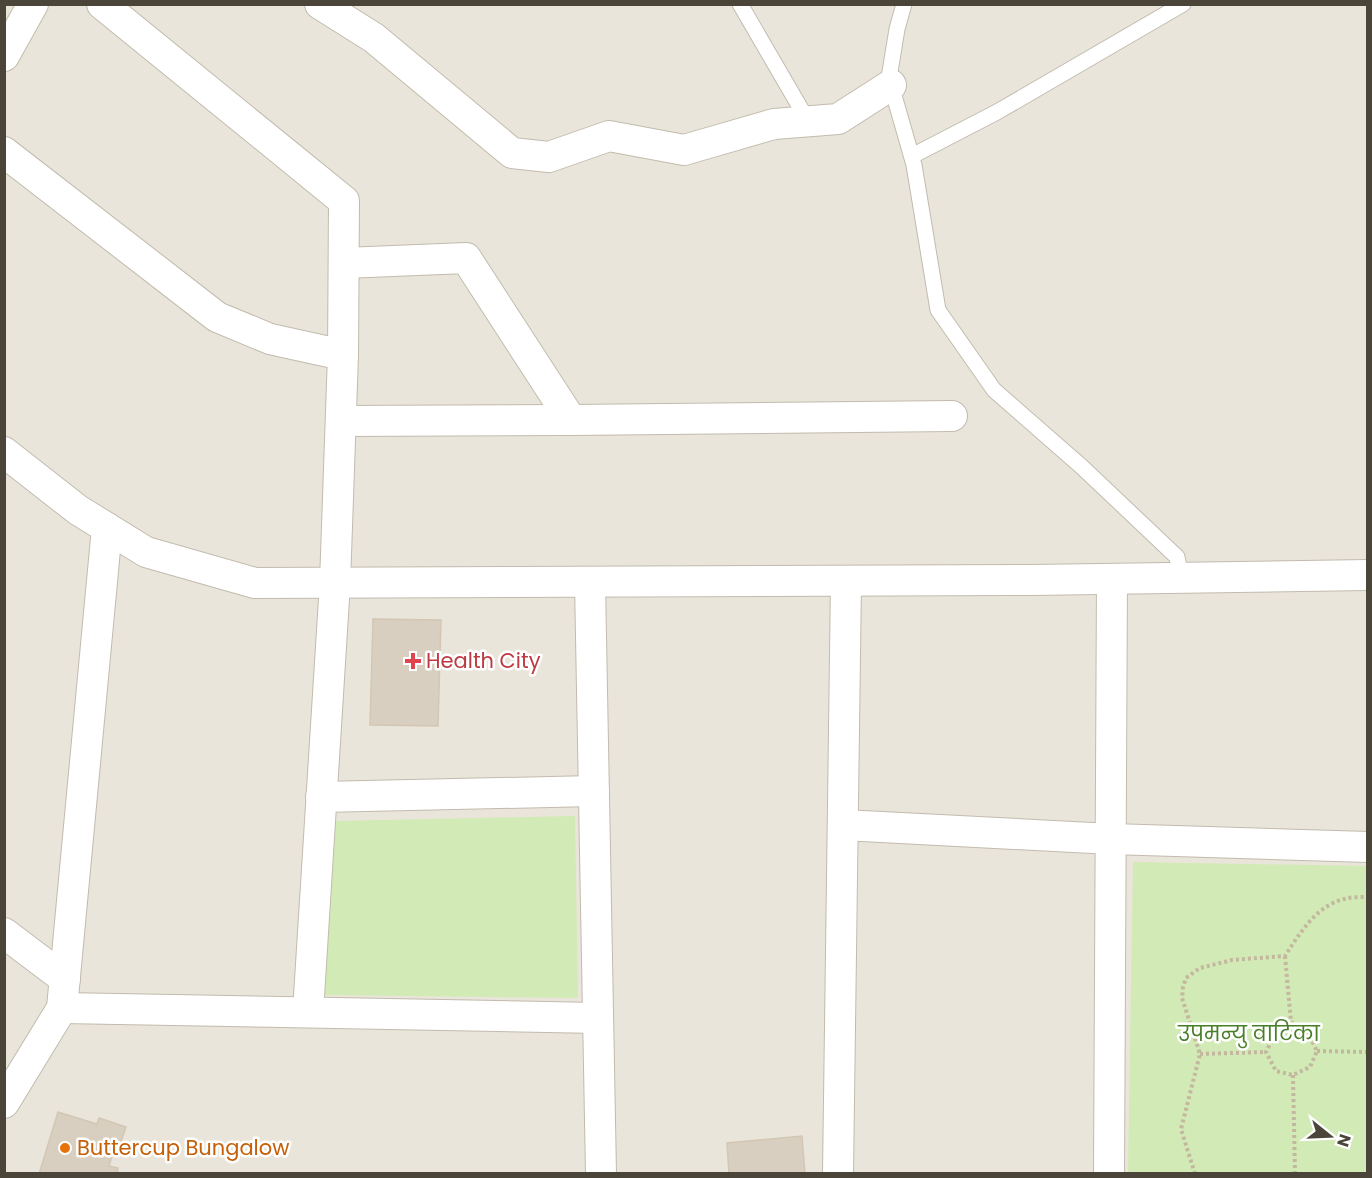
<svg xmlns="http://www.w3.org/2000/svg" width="1372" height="1178" font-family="Poppins,'Noto Sans Devanagari',sans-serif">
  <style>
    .residential { fill: #eae5da }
    .green { fill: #d2eab5 }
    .building { fill: #d8cfc1; stroke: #d3c7b4; stroke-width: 1.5 }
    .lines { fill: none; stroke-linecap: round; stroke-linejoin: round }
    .lane-casing { stroke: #c2bbae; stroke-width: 17 }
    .street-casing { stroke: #c2bbae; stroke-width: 32 }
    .path { stroke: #c4b79f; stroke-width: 4; stroke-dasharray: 3 3; stroke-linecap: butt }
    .lane { stroke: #fff; stroke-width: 15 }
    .street { stroke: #fff; stroke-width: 30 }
    .health-dot { fill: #e0444e; stroke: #fff; stroke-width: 2 }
    .food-dot { fill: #e8710a; stroke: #fff; stroke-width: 2 }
    .labels { text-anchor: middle; stroke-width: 5; stroke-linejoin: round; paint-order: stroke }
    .health-label { font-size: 21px; fill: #be3a42; stroke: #fff; text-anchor: start }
    .park-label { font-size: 21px; fill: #4a7f2a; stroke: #fff }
    .food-label { font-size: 21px; fill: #c56008; stroke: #fff; text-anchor: start }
  </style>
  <rect width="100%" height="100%" fill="#f6f3ec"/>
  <!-- residential -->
  <rect class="residential" x="5" y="5" width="1362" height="1168"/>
  <!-- green -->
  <g class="green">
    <path d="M575,816L578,998L324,995L335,821Z"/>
    <path d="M1133,862L1367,866V1173H1128Z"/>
  </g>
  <!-- building -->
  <g class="building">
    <path d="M373,619L441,620L438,726L370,725Z"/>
    <path d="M58,1112L97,1124L99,1118L126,1127L117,1153L113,1152L109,1166L118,1168L117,1174H39Z"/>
    <path d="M802,1136L805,1174H729L727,1143Z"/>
  </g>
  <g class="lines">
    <defs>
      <g id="lane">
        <path d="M740,4L808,121"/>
        <path d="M904,4L897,29L889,78L914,165L938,310L994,390L1082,467L1177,557L1181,578"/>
        <path d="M912,156L997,112L1183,4"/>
      </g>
      <g id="street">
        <path d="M102,4L344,201L343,355L335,583L308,1012"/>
        <path d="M320,4L374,38L512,153L549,157L609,136L684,150L774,124L838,119L891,85"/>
        <path d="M4,56L33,4"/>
        <path d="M4,152L217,317L270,339L343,355"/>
        <path d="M344,263L466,258L571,420"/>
        <path d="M341,421L571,420L952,416"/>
        <path d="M4,452L78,510L146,552L255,583L1031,580L1368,575"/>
        <path d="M590,582L601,1174"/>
        <path d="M321,797L594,791"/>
        <path d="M843,825L1111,839L1368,847"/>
        <path d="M4,933L65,979"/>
        <path d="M62,1008L598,1018"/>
        <path d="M4,1103L62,1008L107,528"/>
        <path d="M838,1174L846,581"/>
        <path d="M1109,1174L1112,579"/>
      </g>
    </defs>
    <!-- lane casing -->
    <use href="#lane" class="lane-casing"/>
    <!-- street casing -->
    <use href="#street" class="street-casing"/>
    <!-- path -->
    <g class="path">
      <path d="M1285,956L1291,1022"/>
      <path d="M1291,1022L1308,1033L1317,1051L1310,1067L1293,1075L1276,1071L1266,1052L1275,1034Z"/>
      <path d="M1317,1051L1368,1052"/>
      <path d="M1200,1054L1266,1052"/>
      <path d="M1293,1075L1295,1174"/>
      <path d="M1195,1174L1181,1129L1200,1054L1182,998L1183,987L1186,978L1200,968L1232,960L1285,956C1300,933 1316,906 1344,899C1351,897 1360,897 1368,897"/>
    </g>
    <!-- lane -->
    <use href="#lane" class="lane"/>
    <!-- street -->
    <use href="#street" class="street"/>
  </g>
  <!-- markers -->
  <path class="health-dot" d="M410 652h6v6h6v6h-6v6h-6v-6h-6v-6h6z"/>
  <circle class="food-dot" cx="65" cy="1148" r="6"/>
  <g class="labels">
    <!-- health labels -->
    <g class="health-label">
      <text x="426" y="668">Health City</text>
    </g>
    <!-- park labels -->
    <g class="park-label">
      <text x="1249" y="1041">उपमन्यु वाटिका</text>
    </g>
    <!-- food labels -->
    <g class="food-label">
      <text x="77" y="1155">Buttercup Bungalow</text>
    </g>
  </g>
  <!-- border -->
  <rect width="1372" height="1178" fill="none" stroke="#4b4439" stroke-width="12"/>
  <!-- north arrow -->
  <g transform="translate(1330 1136) rotate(108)" stroke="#ffffff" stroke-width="4.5" paint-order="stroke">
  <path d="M0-4.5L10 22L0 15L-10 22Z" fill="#4b4439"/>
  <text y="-9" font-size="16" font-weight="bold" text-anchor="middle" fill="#4b4439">N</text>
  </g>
</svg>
